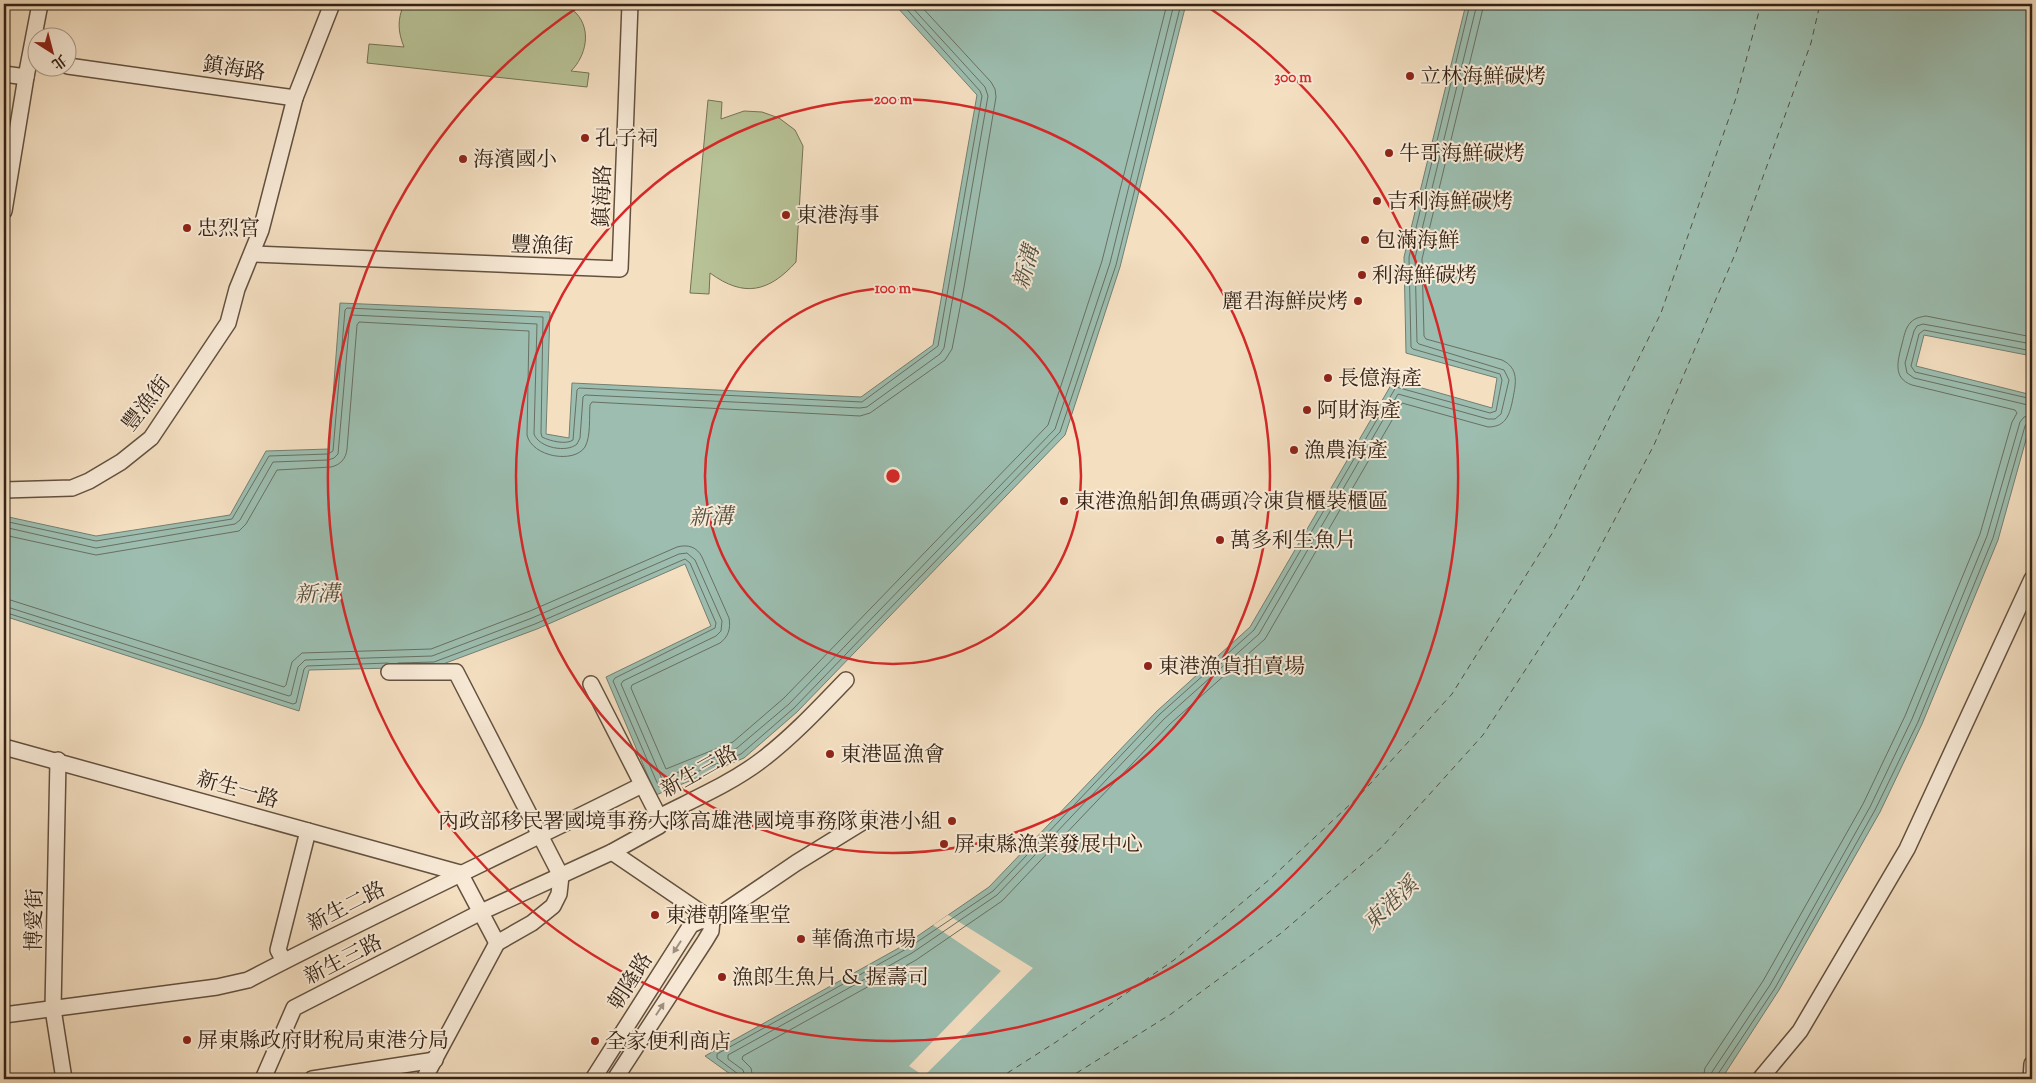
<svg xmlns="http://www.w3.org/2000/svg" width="2036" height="1083" font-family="'Sorts Mill Goudy','Noto Serif TC',serif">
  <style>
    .green { fill: #b7c296; stroke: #757255 }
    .water { fill: #9cbdaf; stroke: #727f71 }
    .pier { fill: #f4dfc1 }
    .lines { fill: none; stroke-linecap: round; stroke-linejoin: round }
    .shore { stroke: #687062; stroke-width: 1 }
    .ferry { stroke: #525042; stroke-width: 1; stroke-dasharray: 6 5; stroke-linecap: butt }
    .street-casing { stroke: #63513f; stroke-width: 18 }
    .street { stroke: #f8ead7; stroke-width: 15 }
    .oneway { fill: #9f907f }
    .ring { fill: none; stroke: #d62828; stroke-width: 2.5 }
    .poi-dot { fill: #8f2418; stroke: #f8ead7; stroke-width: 2 }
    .labels { text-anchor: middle; stroke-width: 4; stroke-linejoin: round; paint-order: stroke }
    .street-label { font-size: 21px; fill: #332214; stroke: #f8ead7 }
    .poi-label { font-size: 21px; fill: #332214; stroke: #f8ead7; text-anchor: start }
    .water-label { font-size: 22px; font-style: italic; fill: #525042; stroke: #f8ead7 }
    .centre { fill: #d62828; stroke: #f8ead7; stroke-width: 2.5 }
    .ring-label { font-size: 15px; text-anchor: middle; font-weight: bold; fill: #d62828; stroke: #f8ead7; stroke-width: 4; stroke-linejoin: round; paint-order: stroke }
  </style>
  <rect width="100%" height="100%" fill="#f4dfc1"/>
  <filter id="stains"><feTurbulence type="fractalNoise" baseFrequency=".004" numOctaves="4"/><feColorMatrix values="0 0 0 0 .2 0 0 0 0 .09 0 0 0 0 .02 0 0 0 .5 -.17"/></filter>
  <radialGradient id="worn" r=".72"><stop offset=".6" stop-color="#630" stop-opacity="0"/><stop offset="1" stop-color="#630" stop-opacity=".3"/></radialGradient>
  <!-- green -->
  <g class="green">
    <path d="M404,4H563C567,7 573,10 576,13C592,30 586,56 571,71L589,73L587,87L367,63L369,44L404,47C398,32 397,20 404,4Z"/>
    <path d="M708,100L722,102L721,119L744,111L762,112L779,118L795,130L803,146L796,262C769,292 744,298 710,273L709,294L690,293Z"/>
  </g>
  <!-- water -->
  <g class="water">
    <path d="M899,4H1186L1120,267L1065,435L797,712L744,758L656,795L606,677L711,626L685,564L537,629L435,667L309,670L299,711L4,616V516L96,536L230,515L266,451L329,449L340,303L550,312L546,434L569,438L572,383L861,397L933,345L977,95L896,6Z"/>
    <path d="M1466,4H2032V356L1924,335L1916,366L2032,395V418L1998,540L1922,724L1880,812L1779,990L1724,1075L1720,1079H737L705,1056L906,944L989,887L1157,711L1250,627L1394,380L1492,408L1497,378L1406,353L1404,257Z"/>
  </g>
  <!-- pier -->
  <path class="pier" d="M948,915L1033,968L924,1076L909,1066L1001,971L933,925Z"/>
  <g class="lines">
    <!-- shore -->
    <g class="shore">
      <path d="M2032,344L1923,324L1917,326L1914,331L1905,363L1907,373L1914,378L2032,406"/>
      <path d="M2032,351L1924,330L1919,334L1911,366L1915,372L2032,399"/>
      <path d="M4,521L96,541L232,519L269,456L328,454L333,451L345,310L347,308L543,317L541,433L542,437C550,441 566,445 573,440L577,390L579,388L862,402L938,346L982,96L980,91L902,4"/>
      <path d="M4,527L96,548L235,524L240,520L273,462L328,460L334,458L338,454L350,317L352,315L537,324L534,434C539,448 567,453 577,444L580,438L583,397L585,395L860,408L867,407L940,354L944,348L988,96L985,87L909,4"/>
      <path d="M4,535L96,555L239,531L246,524L277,470L331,467C340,465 346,459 347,449L357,325L359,322L529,331L527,435C532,457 574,464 585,447C591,436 589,417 590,405L592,402L860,416L870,413L945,360L952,349L964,287L996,97L995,89L991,82L919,4"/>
      <path d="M4,598L284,687L286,685L292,662L302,653L431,649L530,611L677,547C688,544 697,547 702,557L729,618C731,629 728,637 720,643L632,685L631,688L666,769L733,742L784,698L1048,425L1102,261L1167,4"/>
      <path d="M4,606L289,696L291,695L298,667L305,660L432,656L532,618L679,554L687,553L695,560L722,621L721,631L716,636L623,681L621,684L662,779L737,748L789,704L1055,429L1110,263L1174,4"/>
      <path d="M4,612L293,704L296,703L304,669L307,666L388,663"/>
      <path d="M398,663L434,662L535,624L685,559L690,563L716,623L715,628L615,678L613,681L659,787L741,754L794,708L1060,432L1116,265L1181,4"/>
      <path d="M739,1079L738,1074L717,1058V1054L908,948L993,891L1160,714L1254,630L1396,387L1490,413L1496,411L1502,380L1500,374L1413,349L1411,347L1409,257L1470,4"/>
      <path d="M746,1079L743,1070L728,1059V1055L912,953L997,895L1164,719L1259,634L1398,394L1488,419H1495L1501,414L1509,380L1504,370L1419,344L1417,342L1415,258L1477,4"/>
      <path d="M753,1079L751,1068L742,1059L743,1056L916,960L1002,901L1170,724L1265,639L1402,403L1488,427C1507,427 1510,413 1513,398C1516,383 1519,368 1502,360L1426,339L1424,336L1422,259L1484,4"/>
      <path d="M1703,1079L1705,1068L1763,981L1863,804L1905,716L1980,534L2012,422L2017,413L2015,410L1912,385C1892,378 1898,360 1902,344C1904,337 1905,328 1911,322C1915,318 1920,317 1926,316L2032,337"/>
      <path d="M1710,1079L1712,1072L1770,985L1870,807L1912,719L1987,536L2020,422L2024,417L2032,415"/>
      <path d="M1717,1079L1718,1074L1775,988L1875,810L1918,722L1993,538L2025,426L2028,422L2032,421"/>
    </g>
    <!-- ferry -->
    <g class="ferry">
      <path d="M998,1079L1056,1042L1174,960L1270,879L1358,797L1452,694L1553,532L1661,313L1736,98L1761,4"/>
      <path d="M1067,1079L1171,1014L1280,934L1382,847L1483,735L1578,589L1654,445L1736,252L1811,43L1820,4"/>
    </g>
    <defs>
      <g id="street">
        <path d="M68,66L295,98L332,4"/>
        <path d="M4,74L26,77"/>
        <path d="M4,211L26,77L40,4"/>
        <path d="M252,254L620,269L630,4"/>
        <path d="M4,490L72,488L89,481L121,462L151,438L228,323L237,289L261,230L295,98"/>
        <path d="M389,672H456L561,876L559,894L553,906L532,923L497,943L424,1079"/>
        <path d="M4,747L460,873L497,943"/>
        <path d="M58,760L53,1009L64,1079"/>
        <path d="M659,817C694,799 732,783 763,759C793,736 820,707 846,680"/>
        <path d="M612,852L712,920"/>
        <path d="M284,961L278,950L308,831"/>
        <path d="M4,1015L217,987L248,980C378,912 511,851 642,785"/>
        <path d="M263,1079L294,1008L481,912L612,852L659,826V817L591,684"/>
        <path d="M312,1079L435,1060"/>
        <path d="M593,1079L691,925L700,921L712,920L796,863L869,818"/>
        <path d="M615,1079L705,941L711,931L712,920"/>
        <path d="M1760,1079L1800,1031L1907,849L2032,579"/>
        <path d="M2031,1079L2032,1064"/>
      </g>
    </defs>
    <!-- street casing -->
    <use href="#street" class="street-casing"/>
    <!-- street -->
    <use href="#street" class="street"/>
  </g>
  <!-- one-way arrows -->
  <defs><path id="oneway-solid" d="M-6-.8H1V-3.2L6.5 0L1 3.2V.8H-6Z" transform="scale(1.25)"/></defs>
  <g class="oneway">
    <use href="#oneway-solid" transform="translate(677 947) rotate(123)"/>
    <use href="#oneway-solid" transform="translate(660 1009) rotate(-57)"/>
  </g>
  <!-- distance rings -->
  <g class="ring">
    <circle cx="893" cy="476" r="188"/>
    <circle cx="893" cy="476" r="377"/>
    <path d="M1205 5A565 565 0 1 1 581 5"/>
  </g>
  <!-- markers -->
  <g class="poi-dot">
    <circle cx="1410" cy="76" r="5"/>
    <circle cx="585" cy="138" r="5"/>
    <circle cx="1389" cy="153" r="5"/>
    <circle cx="463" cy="159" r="5"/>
    <circle cx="1377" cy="201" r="5"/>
    <circle cx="786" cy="215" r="5"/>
    <circle cx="187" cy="228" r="5"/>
    <circle cx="1365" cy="240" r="5"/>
    <circle cx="1362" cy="275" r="5"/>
    <circle cx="1358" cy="301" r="5"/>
    <circle cx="1328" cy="378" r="5"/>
    <circle cx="1307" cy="410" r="5"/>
    <circle cx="1294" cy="450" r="5"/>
    <circle cx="1064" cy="501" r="5"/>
    <circle cx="1220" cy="540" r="5"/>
    <circle cx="1148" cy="666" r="5"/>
    <circle cx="830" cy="754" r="5"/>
    <circle cx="952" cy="821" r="5"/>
    <circle cx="944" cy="844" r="5"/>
    <circle cx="655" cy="915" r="5"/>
    <circle cx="801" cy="939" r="5"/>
    <circle cx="722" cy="977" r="5"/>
    <circle cx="187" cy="1040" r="5"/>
    <circle cx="595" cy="1041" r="5"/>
  </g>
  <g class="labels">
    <!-- street labels -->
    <g class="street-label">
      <text transform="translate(234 68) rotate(8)" y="7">鎮海路</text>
      <text transform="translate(602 196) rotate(-88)" y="7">鎮海路</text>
      <text transform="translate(542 245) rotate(2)" y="7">豐漁街</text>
      <text transform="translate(146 403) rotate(-52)" y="7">豐漁街</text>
      <text transform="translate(699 771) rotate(-29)" y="7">新生三路</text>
      <text transform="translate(238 789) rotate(16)" y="7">新生一路</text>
      <text transform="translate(346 906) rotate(-27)" y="7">新生二路</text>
      <text transform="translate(34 920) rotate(-89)" y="7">博愛街</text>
      <text transform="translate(343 959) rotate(-27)" y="7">新生三路</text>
      <text transform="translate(630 981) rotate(-57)" y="7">朝隆路</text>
    </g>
    <!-- poi labels -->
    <g class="poi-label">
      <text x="1420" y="83">立林海鮮碳烤</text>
      <text x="595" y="145">孔子祠</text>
      <text x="1399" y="160">牛哥海鮮碳烤</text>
      <text x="473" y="166">海濱國小</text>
      <text x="1387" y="208">吉利海鮮碳烤</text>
      <text x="796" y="222">東港海事</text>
      <text x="197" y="235">忠烈宮</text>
      <text x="1375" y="247">包滿海鮮</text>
      <text x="1372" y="282">利海鮮碳烤</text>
      <text x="1348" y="308" text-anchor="end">麗君海鮮炭烤</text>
      <text x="1338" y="385">長億海產</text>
      <text x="1317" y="417">阿財海產</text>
      <text x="1304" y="457">漁農海產</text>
      <text x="1074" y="508">東港漁船卸魚碼頭冷凍貨櫃裝櫃區</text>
      <text x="1230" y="547">萬多利生魚片</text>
      <text x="1158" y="673">東港漁貨拍賣場</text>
      <text x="840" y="761">東港區漁會</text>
      <text x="942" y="828" text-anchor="end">內政部移民署國境事務大隊高雄港國境事務隊東港小組</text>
      <text x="954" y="851">屏東縣漁業發展中心</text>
      <text x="665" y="922">東港朝隆聖堂</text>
      <text x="811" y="946">華僑漁市場</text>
      <text x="732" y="984">漁郎生魚片 &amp; 握壽司</text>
      <text x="197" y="1047">屏東縣政府財稅局東港分局</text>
      <text x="605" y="1048">全家便利商店</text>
    </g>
    <!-- water labels -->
    <g class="water-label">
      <text transform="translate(1025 267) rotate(-74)" y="8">新溝</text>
      <text transform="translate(711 516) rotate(-2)" y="8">新溝</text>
      <text transform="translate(317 593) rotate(-1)" y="8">新溝</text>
      <text transform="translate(1390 903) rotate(-43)" y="8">東港溪</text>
    </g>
  </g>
  <circle cx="893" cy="476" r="8" class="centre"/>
  <g class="ring-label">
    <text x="1293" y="82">300 m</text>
    <text x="893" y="104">200 m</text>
    <text x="893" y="293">100 m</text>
  </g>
  <!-- margin -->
  <rect width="2036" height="1083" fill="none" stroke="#f4dfc1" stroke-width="20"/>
  <rect x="5" y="5" width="2026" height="1073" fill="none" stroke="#332214" stroke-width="2.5"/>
  <rect x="10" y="10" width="2016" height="1063" fill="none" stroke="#332214"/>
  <!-- north arrow -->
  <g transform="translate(52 52) rotate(144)"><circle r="24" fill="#f8ead7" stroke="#a99a89"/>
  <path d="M0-4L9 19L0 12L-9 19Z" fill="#8f2418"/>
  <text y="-8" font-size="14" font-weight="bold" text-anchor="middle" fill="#332214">北</text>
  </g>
  <rect width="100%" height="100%" filter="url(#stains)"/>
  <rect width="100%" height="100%" fill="url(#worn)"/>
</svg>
